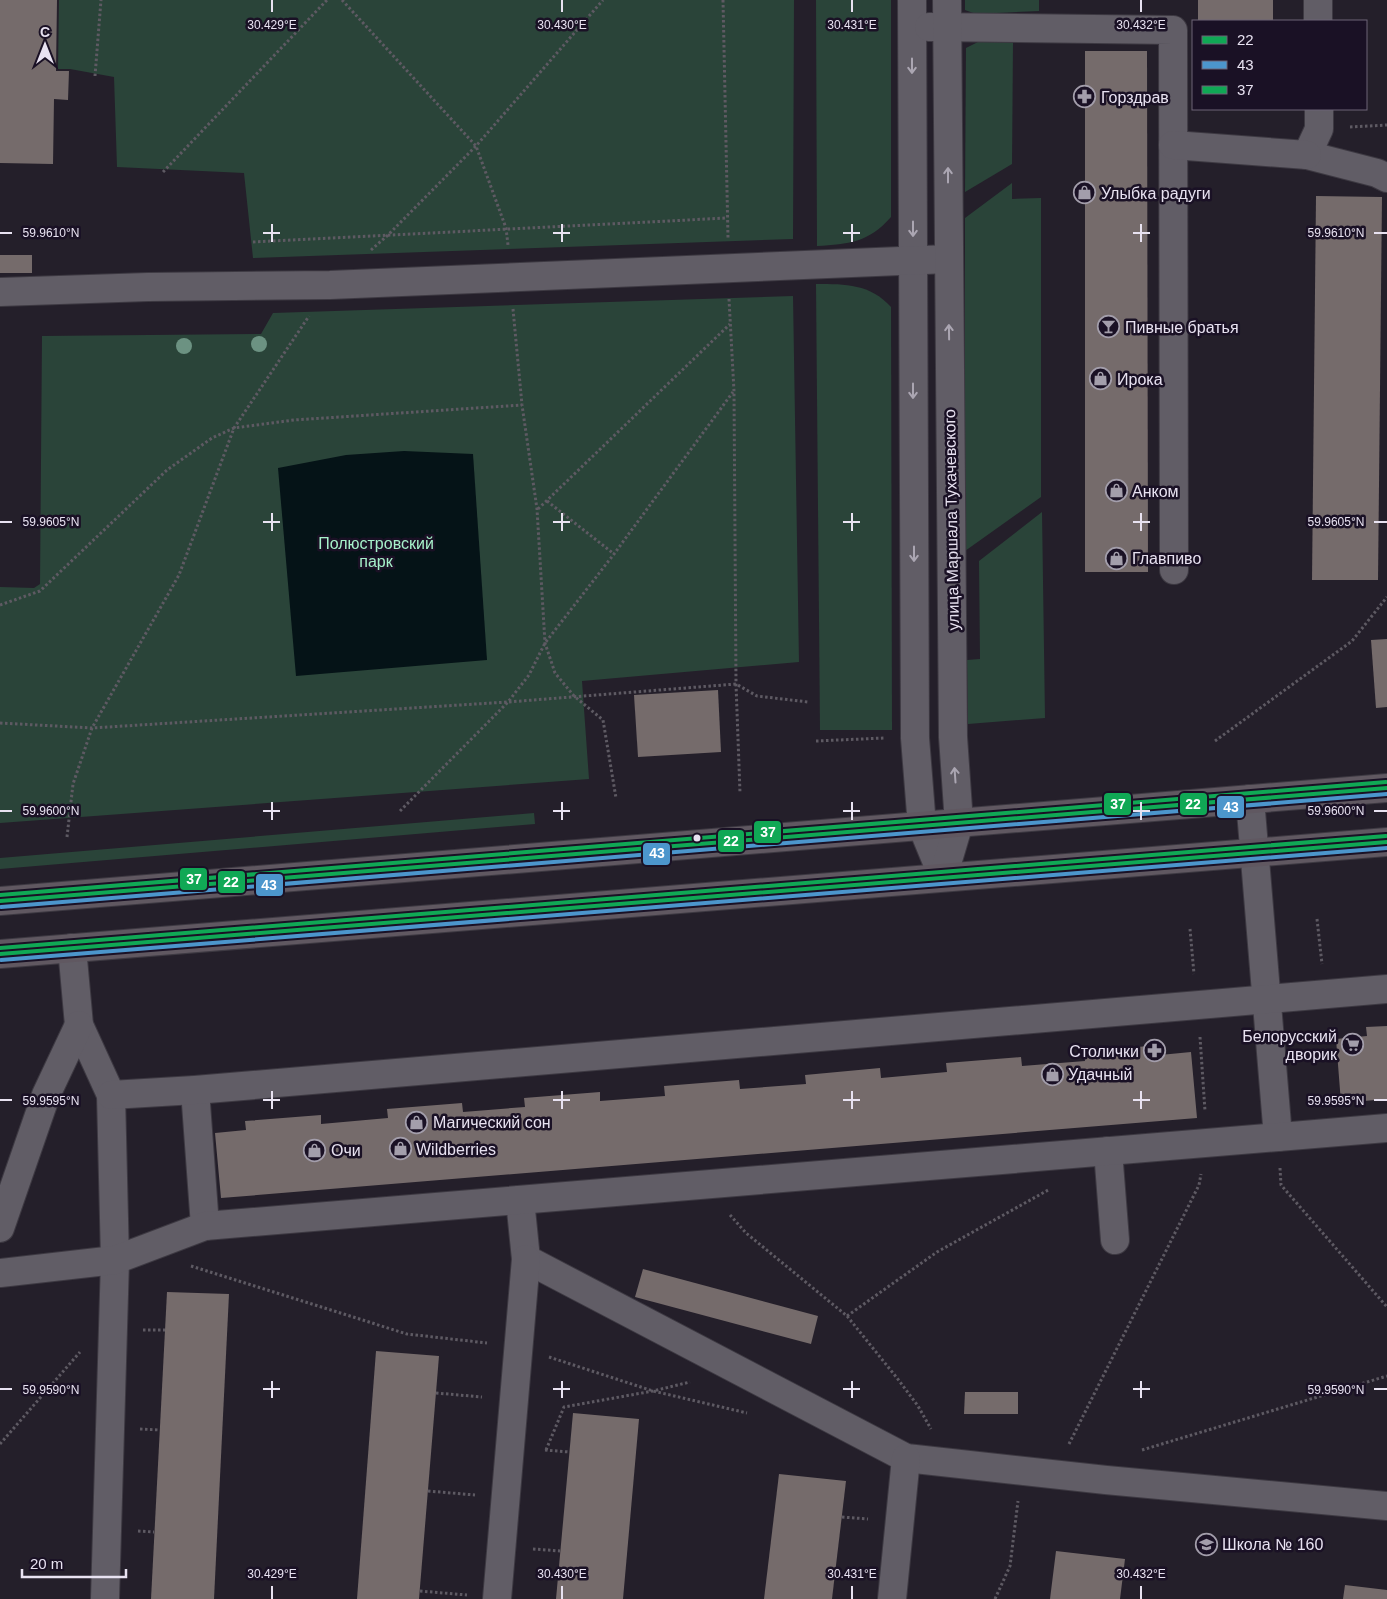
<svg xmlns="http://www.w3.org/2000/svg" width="1387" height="1599" font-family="Arial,sans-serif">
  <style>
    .green { fill: #2a4439 }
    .water { fill: #051317 }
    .building { fill: #756b6b }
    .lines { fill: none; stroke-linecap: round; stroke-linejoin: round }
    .minor-casing { stroke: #3d3942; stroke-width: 30 }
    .major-casing { stroke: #3d3942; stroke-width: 30 }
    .path { stroke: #5e5a63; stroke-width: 3; stroke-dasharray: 2.5 2.5; stroke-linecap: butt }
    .minor { stroke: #615d66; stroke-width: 28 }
    .major { stroke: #605861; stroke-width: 28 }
    .bus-1-casing { stroke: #1a1125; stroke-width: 8 }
    .bus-2-casing { stroke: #1a1125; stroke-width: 8 }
    .bus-3-casing { stroke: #1a1125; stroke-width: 8 }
    .bus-1 { stroke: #10a855; stroke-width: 4 }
    .bus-2 { stroke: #4c96cc; stroke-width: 4 }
    .bus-3 { stroke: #10a855; stroke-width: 4 }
    .tree { fill: #6c9282 }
    .oneway { stroke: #aba6b2 }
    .ticks { fill: none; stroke: #e8e2f1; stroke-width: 2 }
    .bus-dot { fill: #e8e2f1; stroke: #1a1125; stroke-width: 2 }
    .labels { text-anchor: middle; stroke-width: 5; stroke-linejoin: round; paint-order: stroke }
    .poi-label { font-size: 16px; fill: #e8e2f1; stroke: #1a1125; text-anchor: start }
    .street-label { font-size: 16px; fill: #e8e2f1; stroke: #1a1125 }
    .park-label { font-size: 16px; fill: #a6f1ca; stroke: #1a1125 }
    .ticks-label { font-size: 12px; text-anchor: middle; fill: #e8e2f1; stroke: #1a1125; stroke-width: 5; stroke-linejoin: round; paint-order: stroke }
    .line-badge { stroke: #1a1125; stroke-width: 2 }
    .badge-label { font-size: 14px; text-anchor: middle; font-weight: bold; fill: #fff }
  </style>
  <rect width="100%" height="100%" fill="#241f2a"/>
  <!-- green -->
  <g class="green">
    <path d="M59,0H794L793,239L253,258L244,173L117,167L114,77L70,69H58Z"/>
    <path d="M816,0H891V217C868,243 849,244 817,246Z"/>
    <path d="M965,0H1039V11L976,14L965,10Z"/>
    <path d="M978,42H1013L1012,164L965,192L966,48Z"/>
    <path d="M1012,183V199L1041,198V497L965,551V218Z"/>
    <path d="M816,284C846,284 870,284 891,307L892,730H820Z"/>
    <path d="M793,296L799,662L582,681L589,779L0,823V587L34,588L40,584L42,336L261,334L273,313Z"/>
    <path d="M1042,512L1045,718L968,724L967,660L980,659L979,561Z"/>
    <path d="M534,813L535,824L0,869V858Z"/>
  </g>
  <!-- water -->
  <path class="water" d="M404,451L473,454L487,660L296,676L278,468L346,455Z"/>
  <!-- building -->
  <g class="building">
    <path d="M0,0H57L56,71H69L68,100L54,99L53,164L0,163Z"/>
    <rect x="1198" y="0" width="75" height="21"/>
    <path d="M1085,51H1147L1148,572H1085Z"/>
    <path d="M1316,196L1382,197L1378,580H1312Z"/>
    <rect x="0" y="255" width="32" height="18"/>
    <path d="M1387,639V707L1376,708L1371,640Z"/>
    <path d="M718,690L721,752L638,757L634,695Z"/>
    <path d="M1387,1026V1099L1341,1103L1336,1039L1367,1036L1366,1027Z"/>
    <path d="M1159,1045L1160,1055L1191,1052L1197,1118L221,1198L215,1133L246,1130L245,1121L321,1115V1124L388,1118L387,1109L462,1103L463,1112L525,1107L524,1098L600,1092V1101L665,1096L664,1086L739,1080L740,1089L806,1084L805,1075L880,1068L881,1078L947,1072L946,1063L1021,1057L1022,1066L1085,1061L1084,1052Z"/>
    <path d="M643,1269L818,1316L811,1344L635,1297Z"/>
    <path d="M167,1292L229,1294L214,1599H151Z"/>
    <path d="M376,1351L439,1356L419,1599H357Z"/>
    <path d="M965,1392H1018V1414H964Z"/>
    <path d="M573,1413L639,1419L623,1599H556Z"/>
    <path d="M779,1474L846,1481L832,1599H764Z"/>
    <path d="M1056,1551L1125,1559L1120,1599H1050Z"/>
    <path d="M1345,1585L1387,1590V1599H1343Z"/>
  </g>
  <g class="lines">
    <defs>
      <g id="minor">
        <path d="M912,0L915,738L922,826L943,877"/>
        <path d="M1318,0V21"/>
        <path d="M929,27L1173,30L1174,570"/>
        <path d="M1319,109V129L1307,155L1377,173L1387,178"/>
        <path d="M1173,145L1307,155"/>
        <path d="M0,292L148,287L330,285L948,259"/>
        <path d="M1250,799L1278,1137"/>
        <path d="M943,877L959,823L953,737L947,0"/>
        <path d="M72,948L79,1025L111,1095L115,1260L105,1599"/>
        <path d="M195,1090L205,1226"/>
        <path d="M111,1095L195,1090L1387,989"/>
        <path d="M1108,1151L1115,1240"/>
        <path d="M520,1200L526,1259L906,1458L1106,1480L1387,1506"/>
        <path d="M0,1228L46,1095L79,1025"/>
        <path d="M0,1273L115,1260L205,1226L1387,1128"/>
        <path d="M497,1599L526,1259"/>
        <path d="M892,1599L906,1458"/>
      </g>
      <g id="major">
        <path d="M0,901L1387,788"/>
        <path d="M0,954L1387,842"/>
      </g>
    </defs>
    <!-- minor casing -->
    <use href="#minor" class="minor-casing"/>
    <!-- major casing -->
    <use href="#major" class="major-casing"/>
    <!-- path -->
    <g class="path">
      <path d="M342,0L476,146L506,228L508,245"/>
      <path d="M723,0L728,238"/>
      <path d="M95,76L101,0"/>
      <path d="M1350,127L1387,125"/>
      <path d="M163,172L327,0"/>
      <path d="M253,242L727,218"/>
      <path d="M371,250L388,235L476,146L603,0"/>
      <path d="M729,299L734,391L736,684L740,793"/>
      <path d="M513,309L522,405L537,509L545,643L555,673L574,696L603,720L616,798"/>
      <path d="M547,501L614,554"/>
      <path d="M538,509L730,324"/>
      <path d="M0,605L40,591L167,470L212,438L234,428L294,420L522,405"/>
      <path d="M0,723L92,728L508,702L736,684L757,696L808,702"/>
      <path d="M816,741L884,738"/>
      <path d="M1215,741L1352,641L1387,597"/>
      <path d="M400,811L508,702L529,675L545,643L614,554L733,392"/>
      <path d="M67,837L73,784L92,728L179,575L234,428L309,316"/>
      <path d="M1317,919L1322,964"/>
      <path d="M1190,929L1194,974"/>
      <path d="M1200,1037L1205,1111"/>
      <path d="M1280,1168L1281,1185L1387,1307"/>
      <path d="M730,1215L746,1233L847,1316L897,1378L918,1406L931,1429"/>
      <path d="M191,1266L407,1334L487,1343"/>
      <path d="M847,1316L937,1252L1050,1189"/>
      <path d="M143,1330H165"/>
      <path d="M549,1357L653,1391L747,1413"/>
      <path d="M436,1393L482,1397"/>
      <path d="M140,1429L160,1430"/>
      <path d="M0,1444L80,1352"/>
      <path d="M1069,1444L1199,1185L1201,1174"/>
      <path d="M545,1450L569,1452"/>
      <path d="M546,1450L564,1407L653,1391L690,1382"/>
      <path d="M1142,1450L1387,1376"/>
      <path d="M428,1491L475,1495"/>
      <path d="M842,1517L868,1519"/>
      <path d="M138,1531L154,1532"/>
      <path d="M533,1549L560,1551"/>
      <path d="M420,1591L467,1595"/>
      <path d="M995,1599L1010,1566L1018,1501"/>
    </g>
    <!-- minor -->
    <use href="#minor" class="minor"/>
    <!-- major -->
    <use href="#major" class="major"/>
    <defs>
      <g id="bus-1">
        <path d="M0,901L1387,788"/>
        <path d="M0,954L1387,842"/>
      </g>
      <g id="bus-2">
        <path d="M1,907L1387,794"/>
        <path d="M1,960L1387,848"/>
      </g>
      <g id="bus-3">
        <path d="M0,895L1386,782"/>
        <path d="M0,948L1386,836"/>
      </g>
    </defs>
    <!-- bus-1 casing -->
    <use href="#bus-1" class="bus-1-casing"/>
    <!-- bus-2 casing -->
    <use href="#bus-2" class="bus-2-casing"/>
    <!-- bus-3 casing -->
    <use href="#bus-3" class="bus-3-casing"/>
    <!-- bus-1 -->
    <use href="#bus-1" class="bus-1"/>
    <!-- bus-2 -->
    <use href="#bus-2" class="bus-2"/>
    <!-- bus-3 -->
    <use href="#bus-3" class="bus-3"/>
  </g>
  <!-- trees -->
  <g class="tree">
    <circle cx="259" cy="344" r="8"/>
    <circle cx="184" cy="346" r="8"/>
  </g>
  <!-- one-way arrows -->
  <defs><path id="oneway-shaft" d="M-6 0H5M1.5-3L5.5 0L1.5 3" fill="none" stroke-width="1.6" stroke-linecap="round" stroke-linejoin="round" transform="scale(1.25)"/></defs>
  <g class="oneway">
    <use href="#oneway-shaft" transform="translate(912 66) rotate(90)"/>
    <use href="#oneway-shaft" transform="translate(948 175) rotate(-90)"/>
    <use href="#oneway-shaft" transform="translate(913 229) rotate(90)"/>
    <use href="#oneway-shaft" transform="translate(949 332) rotate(-91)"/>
    <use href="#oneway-shaft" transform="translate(913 391) rotate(90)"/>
    <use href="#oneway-shaft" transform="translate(914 554) rotate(90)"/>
    <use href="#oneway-shaft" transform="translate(955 775) rotate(-94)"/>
  </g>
  <!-- ticks -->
  <path class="ticks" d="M272,0V12M562,0V12M852,0V12M1141,0V12M272,224V242M562,224V242M852,224V242M1141,224V242M0,233H12M263,233H280M553,233H570M843,233H860M1133,233H1150M1374,233H1387M272,513V531M562,513V531M852,513V531M1141,513V531M0,522H12M263,522H280M553,522H570M843,522H860M1133,522H1150M1374,522H1387M272,802V820M562,802V820M852,802V820M1141,802V820M0,811H12M263,811H280M553,811H570M843,811H860M1133,811H1150M1374,811H1387M272,1091V1109M562,1091V1109M852,1091V1109M1141,1091V1109M0,1100H12M263,1100H280M553,1100H570M843,1100H860M1133,1100H1150M1374,1100H1387M272,1381V1398M562,1381V1398M852,1381V1398M1141,1381V1398M0,1389H12M263,1389H280M553,1389H570M843,1389H860M1133,1389H1150M1374,1389H1387M272,1586V1599M562,1586V1599M852,1586V1599M1141,1586V1599"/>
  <!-- icons -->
  <defs>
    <symbol id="pharmacy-ring" viewBox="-11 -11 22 22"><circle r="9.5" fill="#1a1125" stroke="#a39eab" stroke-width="1.5"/><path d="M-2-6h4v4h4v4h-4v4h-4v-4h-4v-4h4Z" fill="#a39eab"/></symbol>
    <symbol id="shop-ring" viewBox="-11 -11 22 22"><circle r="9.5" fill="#1a1125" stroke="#a39eab" stroke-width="1.5"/><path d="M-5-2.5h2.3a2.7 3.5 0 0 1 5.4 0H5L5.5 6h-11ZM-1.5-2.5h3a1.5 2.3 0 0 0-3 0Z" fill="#a39eab"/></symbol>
    <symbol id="bar-ring" viewBox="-11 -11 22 22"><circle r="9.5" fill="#1a1125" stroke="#a39eab" stroke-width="1.5"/><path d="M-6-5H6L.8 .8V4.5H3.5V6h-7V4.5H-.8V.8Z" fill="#a39eab"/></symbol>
    <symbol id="supermarket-ring" viewBox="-11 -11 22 22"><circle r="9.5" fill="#1a1125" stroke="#a39eab" stroke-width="1.5"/><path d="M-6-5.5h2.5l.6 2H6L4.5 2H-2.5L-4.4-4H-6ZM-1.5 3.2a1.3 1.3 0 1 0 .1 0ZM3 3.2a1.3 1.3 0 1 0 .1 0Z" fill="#a39eab"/></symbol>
    <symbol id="school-ring" viewBox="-11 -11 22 22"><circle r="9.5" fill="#1a1125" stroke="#a39eab" stroke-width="1.5"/><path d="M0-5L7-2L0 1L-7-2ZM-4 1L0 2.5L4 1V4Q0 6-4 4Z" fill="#a39eab"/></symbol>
  </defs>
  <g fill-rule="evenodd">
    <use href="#pharmacy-ring" x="1072" y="84" width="25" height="25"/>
    <use href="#shop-ring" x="1072" y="180" width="25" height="25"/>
    <use href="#bar-ring" x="1096" y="314" width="25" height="25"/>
    <use href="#shop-ring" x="1088" y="366" width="25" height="25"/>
    <use href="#shop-ring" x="1104" y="478" width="25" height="25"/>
    <use href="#shop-ring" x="1104" y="546" width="25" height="25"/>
    <use href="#supermarket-ring" x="1340" y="1032" width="25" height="25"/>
    <use href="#pharmacy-ring" x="1142" y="1038" width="25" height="25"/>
    <use href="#shop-ring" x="1040" y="1062" width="25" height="25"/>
    <use href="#shop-ring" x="404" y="1110" width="25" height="25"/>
    <use href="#shop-ring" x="388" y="1136" width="25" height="25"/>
    <use href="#shop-ring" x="302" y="1138" width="25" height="25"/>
    <use href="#school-ring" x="1194" y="1532" width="25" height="25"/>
  </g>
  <!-- markers -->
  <circle class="bus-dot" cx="697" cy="838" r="4.5"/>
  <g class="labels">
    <!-- poi labels -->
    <g class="poi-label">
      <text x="1101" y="103">Горздрав</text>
      <text x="1101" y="199">Улыбка радуги</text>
      <text x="1125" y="333">Пивные братья</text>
      <text x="1117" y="385">Ирока</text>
      <text x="1132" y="497">Анком</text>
      <text x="1132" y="564">Главпиво</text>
      <text x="1337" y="1042" text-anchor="end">Белорусский<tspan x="1337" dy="18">дворик</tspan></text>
      <text x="1139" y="1057" text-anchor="end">Столички</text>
      <text x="1068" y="1080">Удачный</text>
      <text x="433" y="1128">Магический сон</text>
      <text x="416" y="1155">Wildberries</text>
      <text x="331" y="1156">Очи</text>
      <text x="1222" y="1550">Школа № 160</text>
    </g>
    <!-- street labels -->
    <g class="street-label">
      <text transform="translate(951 520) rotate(-91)" y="6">улица Маршала Тухачевского</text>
    </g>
    <!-- park labels -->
    <g class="park-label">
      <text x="376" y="549">Полюстровский<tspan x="376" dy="18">парк</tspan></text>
    </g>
  </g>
  <g class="ticks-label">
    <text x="272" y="29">30.429°E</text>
    <text x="562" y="29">30.430°E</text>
    <text x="852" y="29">30.431°E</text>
    <text x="1141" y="29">30.432°E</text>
    <text x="51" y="237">59.9610°N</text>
    <text x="1336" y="237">59.9610°N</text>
    <text x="51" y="526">59.9605°N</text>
    <text x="1336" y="526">59.9605°N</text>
    <text x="51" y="815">59.9600°N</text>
    <text x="1336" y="815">59.9600°N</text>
    <text x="51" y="1105">59.9595°N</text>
    <text x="1336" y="1105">59.9595°N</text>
    <text x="51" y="1394">59.9590°N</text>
    <text x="1336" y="1394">59.9590°N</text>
    <text x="272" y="1578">30.429°E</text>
    <text x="562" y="1578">30.430°E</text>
    <text x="852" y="1578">30.431°E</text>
    <text x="1141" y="1578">30.432°E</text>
  </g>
  <g class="line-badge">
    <rect x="1179" y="792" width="29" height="24" rx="5" fill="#10a855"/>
    <rect x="1103" y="792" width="29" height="24" rx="5" fill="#10a855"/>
    <rect x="1216" y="795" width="29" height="24" rx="5" fill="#4c96cc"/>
    <rect x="753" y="820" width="29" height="24" rx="5" fill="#10a855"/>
    <rect x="717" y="829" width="28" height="24" rx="5" fill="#10a855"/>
    <rect x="642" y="842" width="29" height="24" rx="5" fill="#4c96cc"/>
    <rect x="179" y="867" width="29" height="24" rx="5" fill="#10a855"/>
    <rect x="217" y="870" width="29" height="24" rx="5" fill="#10a855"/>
    <rect x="255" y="873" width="29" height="24" rx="5" fill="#4c96cc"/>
  </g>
  <g class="badge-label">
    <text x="1193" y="809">22</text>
    <text x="1118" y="809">37</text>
    <text x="1231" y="812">43</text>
    <text x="768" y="837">37</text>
    <text x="731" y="846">22</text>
    <text x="657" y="858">43</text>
    <text x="194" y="884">37</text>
    <text x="231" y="887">22</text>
    <text x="269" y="890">43</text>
  </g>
  <!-- legend -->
  <rect x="1192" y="20" width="175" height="90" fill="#1a1125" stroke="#6c6577"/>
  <rect x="1202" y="36" width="25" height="8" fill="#10a855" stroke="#6c6577"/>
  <text x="1237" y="45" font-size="15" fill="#e8e2f1">22</text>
  <rect x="1202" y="61" width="25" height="8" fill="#4c96cc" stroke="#6c6577"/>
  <text x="1237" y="70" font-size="15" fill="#e8e2f1">43</text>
  <rect x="1202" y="86" width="25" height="8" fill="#10a855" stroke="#6c6577"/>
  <text x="1237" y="95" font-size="15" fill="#e8e2f1">37</text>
  <!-- north arrow -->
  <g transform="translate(45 45)" stroke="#1a1125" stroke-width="4" paint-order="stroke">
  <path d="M0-4L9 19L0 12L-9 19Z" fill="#e8e2f1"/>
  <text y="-8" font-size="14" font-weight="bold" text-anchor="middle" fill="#e8e2f1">С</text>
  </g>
  <!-- scale -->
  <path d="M22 1569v8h104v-8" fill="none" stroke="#e8e2f1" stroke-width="2.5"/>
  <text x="30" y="1569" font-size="15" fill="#e8e2f1" stroke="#1a1125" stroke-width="4" paint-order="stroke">20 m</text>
</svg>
